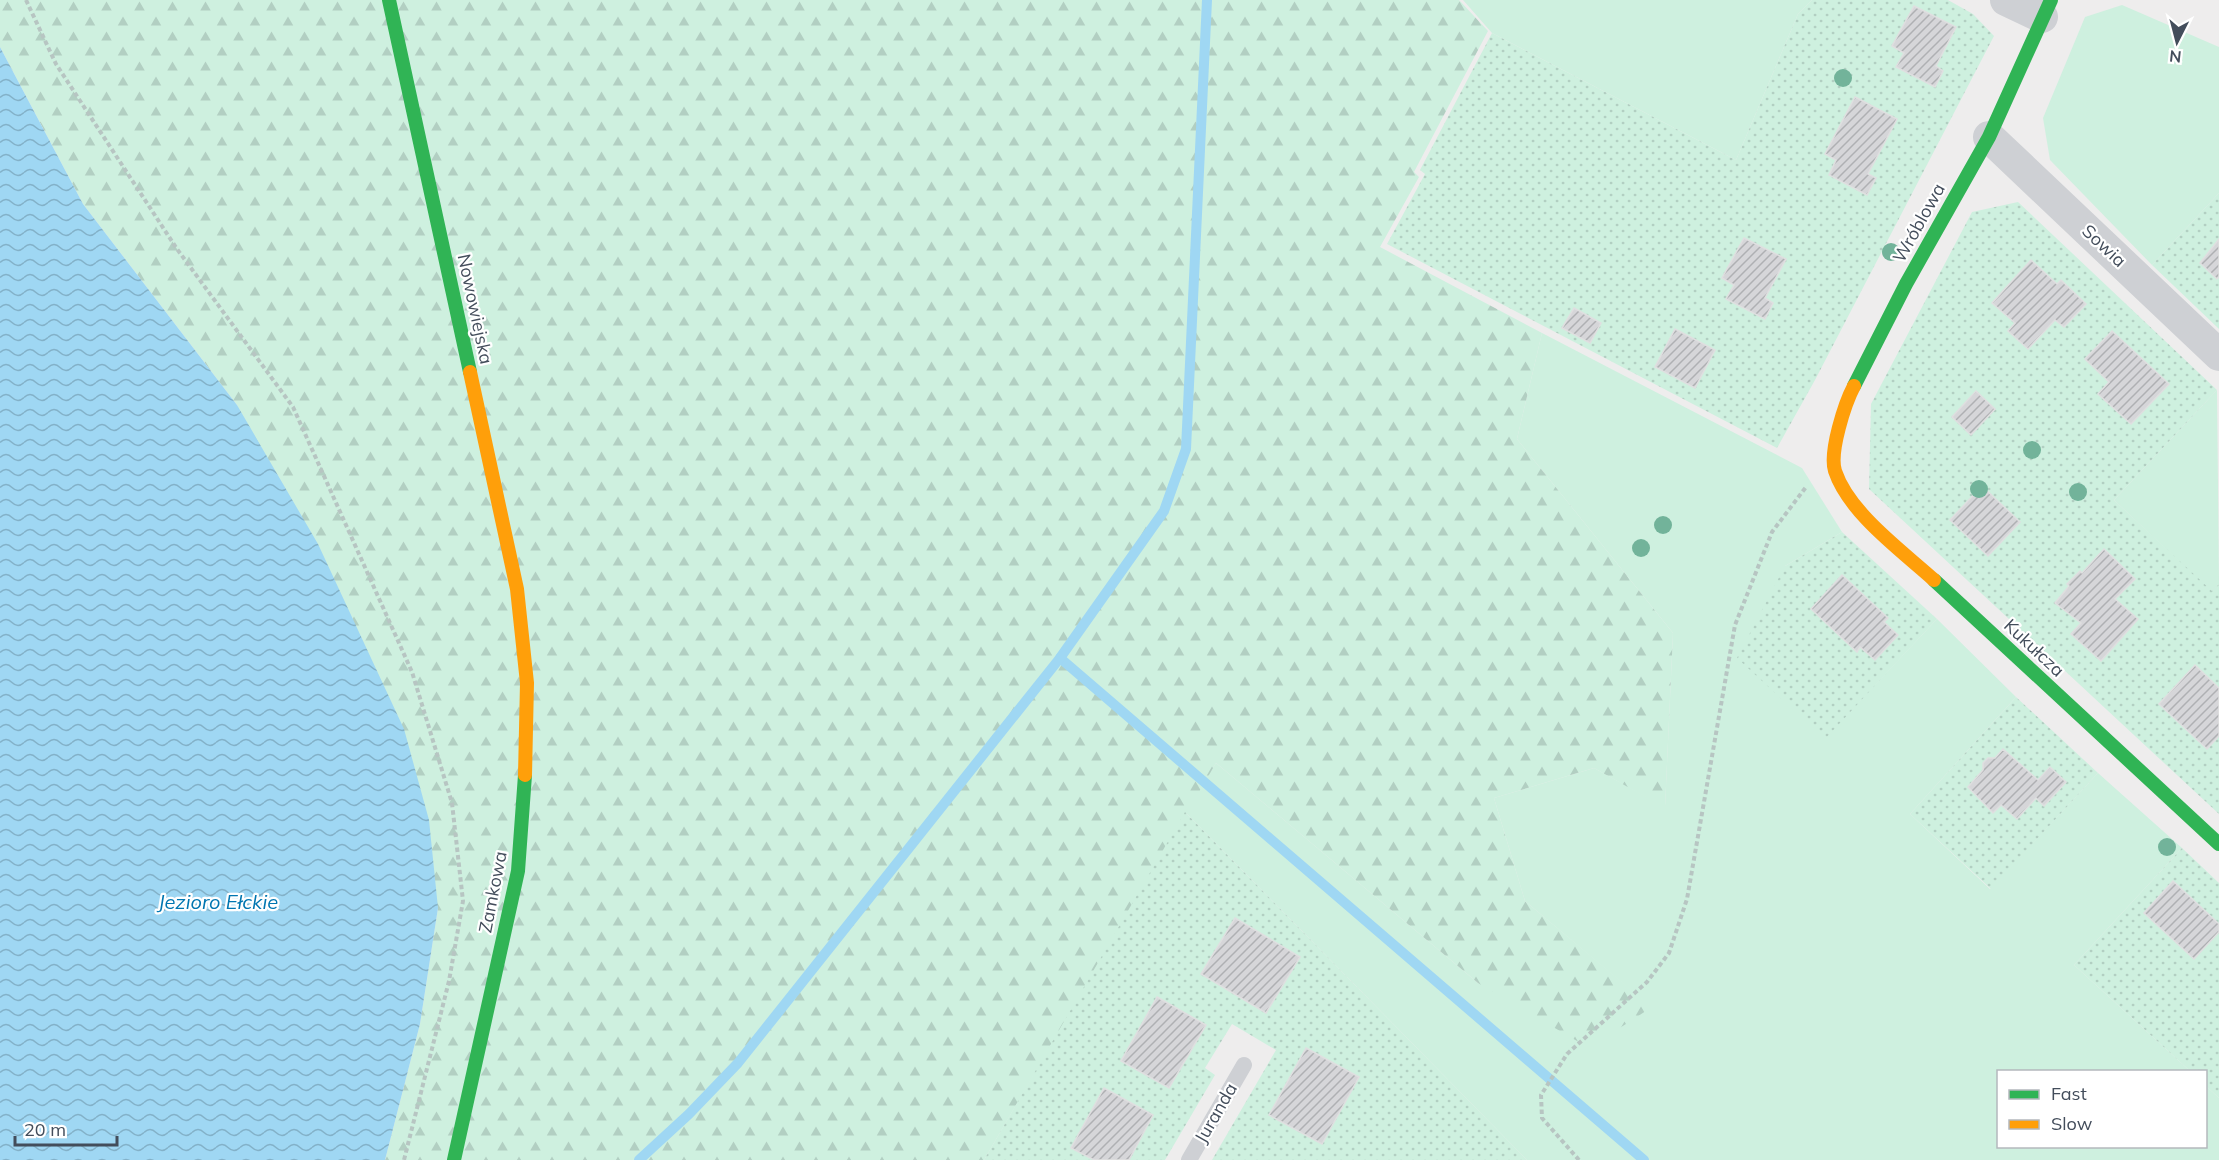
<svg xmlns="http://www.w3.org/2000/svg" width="2219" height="1160" font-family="Mulish,sans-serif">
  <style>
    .green { fill: #cef0df }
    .forest { fill: url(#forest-firs) }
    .garden { fill: url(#garden-dots) }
    .water { fill: url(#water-waves) }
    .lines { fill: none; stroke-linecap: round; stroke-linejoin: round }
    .stream { stroke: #9fd7f3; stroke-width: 10 }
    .building { fill: url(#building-hatch); stroke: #dfdfe0; stroke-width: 1.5 }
    .path { stroke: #b7c5c2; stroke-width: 4; stroke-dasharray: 4.5 3; stroke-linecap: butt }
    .lane { stroke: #ced0d4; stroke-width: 16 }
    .street { stroke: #ced0d4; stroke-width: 32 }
    .fast { stroke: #30b455; stroke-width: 14 }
    .slow { stroke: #ff9f0a; stroke-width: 14 }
    .tree { fill: #72b39a }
    .labels { text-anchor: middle; stroke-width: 4.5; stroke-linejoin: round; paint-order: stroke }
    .street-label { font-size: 18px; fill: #434d5b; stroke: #fff }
    .water-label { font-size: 20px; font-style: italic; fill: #0076b1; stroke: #fff }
  </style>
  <defs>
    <pattern id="forest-firs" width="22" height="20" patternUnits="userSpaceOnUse" patternTransform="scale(1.5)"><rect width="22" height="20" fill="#cef0df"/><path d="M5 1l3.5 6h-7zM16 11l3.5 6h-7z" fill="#b2cfc2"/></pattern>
    <pattern id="garden-dots" width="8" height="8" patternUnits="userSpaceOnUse" patternTransform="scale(1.5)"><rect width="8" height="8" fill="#cef0df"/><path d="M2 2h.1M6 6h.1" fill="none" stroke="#b2cfc2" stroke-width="1.8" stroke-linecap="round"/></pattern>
    <pattern id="water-waves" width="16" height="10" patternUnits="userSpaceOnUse" patternTransform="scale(1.5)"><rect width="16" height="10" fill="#9fd7f3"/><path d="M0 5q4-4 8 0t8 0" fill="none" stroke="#83b1c8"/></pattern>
    <pattern id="building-hatch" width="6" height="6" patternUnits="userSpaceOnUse" patternTransform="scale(1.5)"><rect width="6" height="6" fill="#d6d6d9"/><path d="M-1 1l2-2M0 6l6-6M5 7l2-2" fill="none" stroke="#afb0b3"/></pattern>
  </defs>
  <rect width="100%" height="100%" fill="#eeeded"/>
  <!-- green -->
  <g class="green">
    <path d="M1463,0H1812L1798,14L1736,160L1492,33Z"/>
    <path d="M2122,5L2219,47V193L2152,265L2050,160L2043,118L2085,17Z"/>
    <path d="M1542,333L1802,468L1842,532L1785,566L1825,738L1937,619L2016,697L1910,814L1990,889L2098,773L2182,848L2074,965L2190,1071L1998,1072V1146H2206V1086L2219,1098V1160H1527L1185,812L1216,763L1478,983L1651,1007L1525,901L1494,798L1594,768L1665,807L1673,633L1517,439Z"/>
    <path d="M2217,390L2219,584L2212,592L2114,500Z"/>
  </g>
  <!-- forest -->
  <path class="forest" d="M0,0H1459L1488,31L1414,172L1419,177L1380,247L1542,333L1517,439L1673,633L1665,808L1594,768L1494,798L1525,901L1652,1007L1589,1048L1478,983L1216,763L984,1160H385L420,1024L438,908L237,405L83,204L0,47Z"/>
  <!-- garden -->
  <g class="garden">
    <path d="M1812,0H1948L1973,14L1994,36L1815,380L1777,448L1387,244L1425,174L1420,170L1492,33L1736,160L1798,14Z"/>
    <path d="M2219,193V329L2152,265Z"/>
    <path d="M2018,202L2217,390L2114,500L2212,591L2219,584V814L1869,489L1871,404L1972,212Z"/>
    <path d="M1842,532L1937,619L1825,739L1737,658L1785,566Z"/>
    <path d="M2016,697L2098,773L1991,889L1910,814Z"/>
    <path d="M1185,812L1527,1160H1212L1276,1050L1232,1024L1205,1068L1215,1075L1165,1160H984Z"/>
    <path d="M2182,848L2219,883V1098L2206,1086V1072L2190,1071L2074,965Z"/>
  </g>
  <!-- water -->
  <path class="water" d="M0,47L83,204L237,405L318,544L404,729L429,820L438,908L420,1024L385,1160H0Z"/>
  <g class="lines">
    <!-- stream -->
    <g class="stream">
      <path d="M1060,658L1644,1160"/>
      <path d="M639,1160L689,1114L738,1063L1060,658L1164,511L1186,449L1207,0"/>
    </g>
  </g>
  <!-- building -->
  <g class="building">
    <path d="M1914,6L1956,27L1936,66L1943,71L1935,87L1896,67L1904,53L1892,46Z"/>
    <path d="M1855,97L1897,119L1868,174L1876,178L1867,195L1829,175L1836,160L1825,154Z"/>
    <path d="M1744,238L1786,259L1765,298L1773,303L1765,319L1726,299L1734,285L1722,278Z"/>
    <path d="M2219,239V277L2217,279L2200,263Z"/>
    <path d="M2031,260L2057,284L2061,280L2086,304L2064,327L2055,320L2028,349L2008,331L2015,323L1992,303Z"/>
    <path d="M1574,308L1601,323L1590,343L1562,328Z"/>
    <path d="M1675,329L1715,350L1695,388L1655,367Z"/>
    <path d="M2112,331L2169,384L2131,424L2098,394L2109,382L2085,359Z"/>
    <path d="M1976,391L1995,409L1971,435L1952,417Z"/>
    <path d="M1982,486L2020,522L1988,556L1950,520Z"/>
    <path d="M2104,549L2135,579L2115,599L2138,619L2101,661L2071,634L2081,623L2055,603L2069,586L2067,584L2080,571L2082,573Z"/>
    <path d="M1842,575L1888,618L1884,622L1898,635L1875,660L1860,647L1857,652L1811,609Z"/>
    <path d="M2195,665L2219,688V736L2207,749L2159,704Z"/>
    <path d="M2003,749L2038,780L2050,767L2066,782L2044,806L2036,798L2017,819L2001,805L1993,813L1968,787L1983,770V763L1988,758H1995Z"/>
    <path d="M2173,881L2219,924V932L2194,959L2144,913Z"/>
    <path d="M1235,918L1300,957L1266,1013L1201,974Z"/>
    <path d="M1157,997L1206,1025L1169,1088L1121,1061Z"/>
    <path d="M1306,1048L1359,1077L1322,1144L1269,1115Z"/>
    <path d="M1104,1088L1153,1115L1129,1160H1094L1071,1148Z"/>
  </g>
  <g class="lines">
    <!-- path -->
    <g class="path">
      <path d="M26,0L56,64L177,249L293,407L412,672L452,803L463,901L449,981L404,1160"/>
      <path d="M1579,1160L1542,1118L1541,1095L1567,1054L1647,982L1669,953L1687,899L1735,625L1772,532L1806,487"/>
    </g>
    <!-- lane -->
    <path class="lane" d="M1189,1160L1244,1065"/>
    <!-- street -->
    <g class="street">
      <path d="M2006,0L2042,17"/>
      <path d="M1989,137L2219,355"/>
    </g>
    <!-- fast -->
    <g class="fast">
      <path d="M389,0L470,372"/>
      <path d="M1854,386L1906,284L1989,137L2051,0"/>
      <path d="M1934,580L2219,844"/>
      <path d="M454,1160L518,871L525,775"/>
    </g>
    <!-- slow -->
    <g class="slow">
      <path d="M470,372L517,589L527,683L525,775"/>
      <path d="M1854,386C1845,403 1829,452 1835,471C1849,513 1902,551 1934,580"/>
    </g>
  </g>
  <!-- trees -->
  <g class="tree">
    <circle cx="1843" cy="78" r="9"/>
    <circle cx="1891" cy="252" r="9"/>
    <circle cx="2032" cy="450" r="9"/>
    <circle cx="1979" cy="489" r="9"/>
    <circle cx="2078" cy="492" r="9"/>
    <circle cx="1663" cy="525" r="9"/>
    <circle cx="1641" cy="548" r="9"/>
    <circle cx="2167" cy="847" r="9"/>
  </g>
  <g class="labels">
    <!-- street labels -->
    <g class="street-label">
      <text transform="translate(1919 223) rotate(-61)" y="6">Wróblowa</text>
      <text transform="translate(2104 246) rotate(43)" y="6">Sowia</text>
      <text transform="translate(475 309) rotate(78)" y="6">Nowowiejska</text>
      <text transform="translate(2034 648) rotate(43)" y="6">Kukułcza</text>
      <text transform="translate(493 892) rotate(-79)" y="6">Zamkowa</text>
      <text transform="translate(1216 1113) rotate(-60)" y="6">Juranda</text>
    </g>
    <!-- water labels -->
    <g class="water-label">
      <text x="218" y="909">Jezioro Ełckie</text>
    </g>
  </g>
  <!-- legend -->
  <rect x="1997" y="1070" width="210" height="78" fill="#ffffff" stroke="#b4b8bd" stroke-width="1.5"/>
  <rect x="2009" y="1090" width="30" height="9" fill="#30b455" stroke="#b4b8bd" stroke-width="1.5"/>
  <text x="2051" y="1100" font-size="18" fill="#434d5b">Fast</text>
  <rect x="2009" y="1120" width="30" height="9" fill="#ff9f0a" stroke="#b4b8bd" stroke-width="1.5"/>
  <text x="2051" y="1130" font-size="18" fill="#434d5b">Slow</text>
  <!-- north arrow -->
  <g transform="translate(2177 42) rotate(186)" stroke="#ffffff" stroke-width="4.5" paint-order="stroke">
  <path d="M0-4.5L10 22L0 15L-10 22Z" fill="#434d5b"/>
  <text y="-9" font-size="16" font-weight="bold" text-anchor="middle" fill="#434d5b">N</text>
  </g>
  <!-- scale -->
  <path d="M15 1136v9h102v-9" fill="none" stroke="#434d5b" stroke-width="3"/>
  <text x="24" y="1136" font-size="18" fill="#434d5b" stroke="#ffffff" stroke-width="4.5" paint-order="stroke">20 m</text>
</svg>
